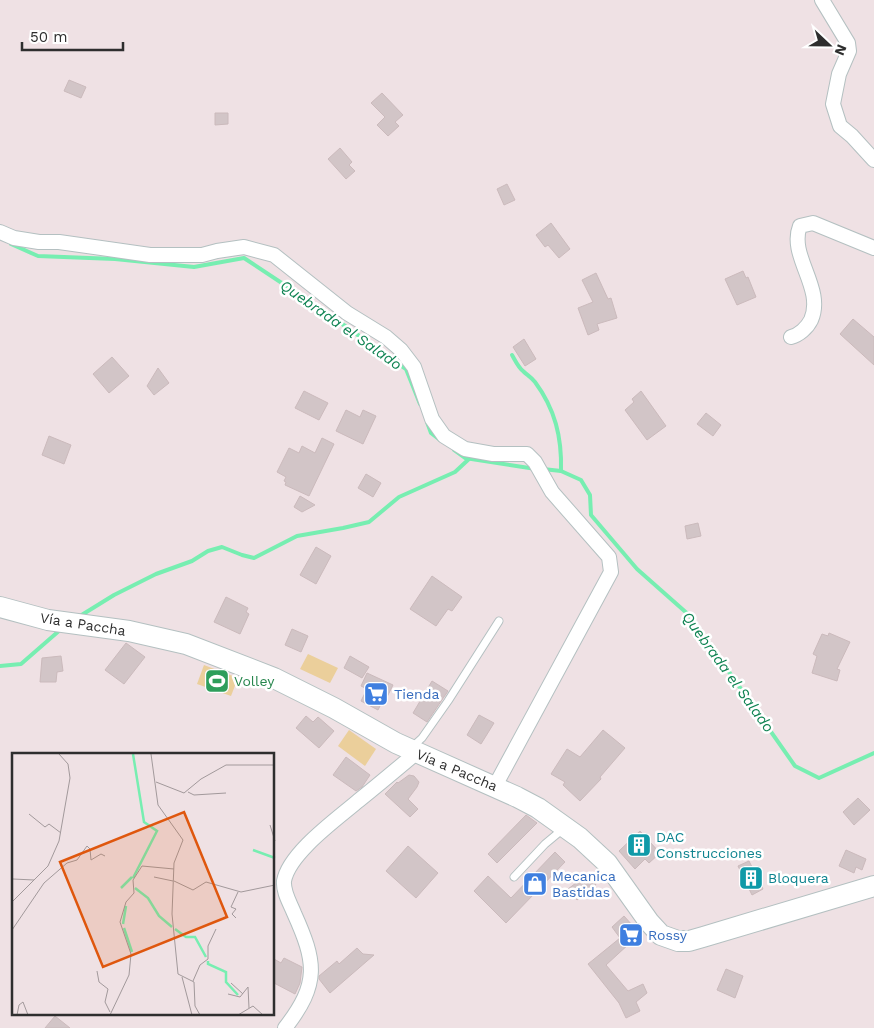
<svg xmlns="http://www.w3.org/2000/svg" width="874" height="1028" font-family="'Work Sans',sans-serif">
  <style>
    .pitch { fill: #ebcf9b }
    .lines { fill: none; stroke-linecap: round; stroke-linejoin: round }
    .stream { stroke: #77eeb1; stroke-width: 4 }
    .building { fill: #d2c5c7; stroke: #cbbabc }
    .lane-casing { stroke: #b4c0c1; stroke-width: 9 }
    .street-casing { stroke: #b4c0c1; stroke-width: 16 }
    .secondary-casing { stroke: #b4c0c1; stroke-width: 22 }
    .lane { stroke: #fff; stroke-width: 7 }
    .street { stroke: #fff; stroke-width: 14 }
    .secondary { stroke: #fff; stroke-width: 20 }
    .labels { text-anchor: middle; stroke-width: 5; stroke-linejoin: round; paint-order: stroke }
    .street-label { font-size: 14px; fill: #2e2e2e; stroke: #fff }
    .leisure-label { font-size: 14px; fill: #27864d; stroke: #fff; text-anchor: start }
    .shop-label { font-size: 14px; fill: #366cbe; stroke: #fff; text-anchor: start }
    .culture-label { font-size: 14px; fill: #0d838f; stroke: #fff; text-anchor: start }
    .water-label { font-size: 15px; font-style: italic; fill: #0f8352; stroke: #fff }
    .inset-river { fill: none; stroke: #77eeb1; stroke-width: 2.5 }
    .inset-road { fill: none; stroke: #a2999b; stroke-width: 1 }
    .view { fill: #df570e; fill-opacity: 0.15; stroke: #df570e; stroke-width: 2.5 }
    .inset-edge { fill: none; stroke: #2e2e2e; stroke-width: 2.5 }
  </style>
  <rect width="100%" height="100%" fill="#efe1e4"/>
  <!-- pitch -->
  <g class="pitch">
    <path d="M308,654L338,668L330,683L300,669Z"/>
    <path d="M204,665L238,678L231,696L197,684Z"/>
    <path d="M349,730L376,749L365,766L338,746Z"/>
  </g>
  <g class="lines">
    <!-- stream -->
    <g class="stream">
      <path d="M11,244L38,256L115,259L194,267L244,258L321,309L406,369L420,404"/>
      <path d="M512,355C515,360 518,367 523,371C527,375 531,377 535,382C555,409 562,437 561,471"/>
      <path d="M427,422L431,433L440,440"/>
      <path d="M454,450L465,458L536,469"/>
      <path d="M543,469L561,471L581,480L590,495L591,515L637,569L689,615L795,766L819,778L874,753"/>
      <path d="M80,616L114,595L156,574L192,561L208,551L222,547L242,555L254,558L297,536L343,528L369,522L399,497L455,472L469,459"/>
      <path d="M0,666L21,664L60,630"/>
    </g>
  </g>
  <!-- building -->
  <g class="building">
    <path d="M69,80L86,87L81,98L64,91Z"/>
    <path d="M382,93L403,115L395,122L399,126L388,136L377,125L385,117L371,103Z"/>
    <path d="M215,113H228V124L215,125Z"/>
    <path d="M340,148L352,162L349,165L355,171L346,179L328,159Z"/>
    <path d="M507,184L515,200L504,205L497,189Z"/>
    <path d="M551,223L570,249L559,258L548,245L545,247L536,235Z"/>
    <path d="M743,271L746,278L748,277L756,297L737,305L725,279Z"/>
    <path d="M596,273L608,299L611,298L617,318L597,324L599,330L588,335L578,308L593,302L582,280Z"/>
    <path d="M853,319L874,337V365L840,334Z"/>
    <path d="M524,339L536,359L525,366L513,347Z"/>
    <path d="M112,357L129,376L109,393L93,374Z"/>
    <path d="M158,368L169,383L154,395L147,386Z"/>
    <path d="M304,391L328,403L319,420L295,408Z"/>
    <path d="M641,391L666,426L647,440L625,410L634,402L632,399Z"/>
    <path d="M346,410L360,417L363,410L376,416L363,444L336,431Z"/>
    <path d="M706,413L721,425L713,436L697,424Z"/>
    <path d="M49,436L71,445L64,464L42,455Z"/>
    <path d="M322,438L334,444L309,496L285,485L286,482L284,481L286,477L277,472L289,448L299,453L302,446L315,453Z"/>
    <path d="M366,474L381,483L373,497L358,488Z"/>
    <path d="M300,496L315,505L302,512L294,507Z"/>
    <path d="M698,523L701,536L687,539L685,526Z"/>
    <path d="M316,547L331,556L316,584L300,575Z"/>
    <path d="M432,576L462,597L452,611L448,609L436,626L410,609Z"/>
    <path d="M226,597L248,608L246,612L249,614L240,634L214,622Z"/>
    <path d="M292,629L308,636L301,652L285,645Z"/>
    <path d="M829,633L850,642L837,669L840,670L837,681L812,673L817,656L813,654L822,634L828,636Z"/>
    <path d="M126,643L145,657L124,684L105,670Z"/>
    <path d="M61,656L63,671L57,672L56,682H40L42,658Z"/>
    <path d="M350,656L369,667L362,678L344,668Z"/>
    <path d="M367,673L393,685L385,701L383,700L378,710L361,701L367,689L361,686Z"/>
    <path d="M432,681L448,691L427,722L413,713Z"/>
    <path d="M479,715L494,723L481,744L467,735Z"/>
    <path d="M306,716L313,722L318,717L334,731L319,748L296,728Z"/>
    <path d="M603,730L625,748L600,777L601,779L580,801L563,785L565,782L551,774L567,749L580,757Z"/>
    <path d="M346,757L370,775L362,787L356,791L333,775Z"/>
    <path d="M409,775L414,776L419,782L417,787L408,799L418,809L410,817L385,794L397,782L398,783Z"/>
    <path d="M858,798L870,810L854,825L843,812Z"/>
    <path d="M526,815L537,823L497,863L488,854Z"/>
    <path d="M640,831L660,853L649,863L645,859L635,869L619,851Z"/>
    <path d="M408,846L438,873L416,898L386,871Z"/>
    <path d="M846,850L866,859L862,870L856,867L854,873L839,866Z"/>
    <path d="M555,852L565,862L506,923L474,891L488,876L511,898Z"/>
    <path d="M749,861L763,889L752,895L738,866Z"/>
    <path d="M588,874L596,885L577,900L568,889Z"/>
    <path d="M624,916L633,926L636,925L642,932L606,965L628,991L643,984L647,993L636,1002L640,1011L626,1018L619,1003L588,964L620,938L612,927Z"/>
    <path d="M357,948L363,954L374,955L330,993L319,979V976L337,961L339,964Z"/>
    <path d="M284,958L302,967L300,983L295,994L274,983V959L281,963Z"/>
    <path d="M726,969L743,976L735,998L717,990Z"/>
    <path d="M55,1016L70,1028H45Z"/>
  </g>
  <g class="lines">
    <defs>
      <g id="lane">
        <path d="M411,748L422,738L448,701L499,621"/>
        <path d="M514,877L545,844L563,829"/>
      </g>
      <g id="street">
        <path d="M822,0L848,43L849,51L839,74L833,104L840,126L852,136L874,160"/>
        <path d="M0,232L14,238L39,242H59L150,255H202L217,251L244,247L274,255L347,313L386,337L401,350L414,367L432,419L444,436L465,449L493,454H527L535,462L552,492L609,557L611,572L495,786"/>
        <path d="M791,337C799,335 807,328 811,320C825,288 788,256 800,226L813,223L874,248"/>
        <path d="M285,1028C320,983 316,962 294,913C290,903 283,892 284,881C289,853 337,819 358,801C378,785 397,769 416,753"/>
      </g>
      <path id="secondary" d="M0,607L48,620L129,631L186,644L274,678L334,708L396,743L517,797L538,808L580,838L607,863L649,922L661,935L678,941H689L703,937L874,886"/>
    </defs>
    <!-- lane casing -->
    <use href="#lane" class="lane-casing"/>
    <!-- street casing -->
    <use href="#street" class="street-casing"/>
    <!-- secondary casing -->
    <use href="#secondary" class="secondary-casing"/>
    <!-- lane -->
    <use href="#lane" class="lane"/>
    <!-- street -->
    <use href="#street" class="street"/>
    <!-- secondary -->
    <use href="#secondary" class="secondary"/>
  </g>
  <!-- icons -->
  <defs>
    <symbol id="stadium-square" viewBox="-11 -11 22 22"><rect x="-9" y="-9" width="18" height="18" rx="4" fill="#2e9e5b" stroke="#fff"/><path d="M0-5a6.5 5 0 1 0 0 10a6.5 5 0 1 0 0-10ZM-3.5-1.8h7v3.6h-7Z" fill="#fff"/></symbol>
    <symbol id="supermarket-square" viewBox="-11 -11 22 22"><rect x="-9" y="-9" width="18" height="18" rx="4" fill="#3f7fe0" stroke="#fff"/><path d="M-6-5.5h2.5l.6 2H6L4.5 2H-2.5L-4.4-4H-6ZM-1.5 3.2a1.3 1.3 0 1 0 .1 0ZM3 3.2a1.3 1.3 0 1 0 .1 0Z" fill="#fff"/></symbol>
    <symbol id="building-square" viewBox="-11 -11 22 22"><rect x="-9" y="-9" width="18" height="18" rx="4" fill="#0f9aa8" stroke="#fff"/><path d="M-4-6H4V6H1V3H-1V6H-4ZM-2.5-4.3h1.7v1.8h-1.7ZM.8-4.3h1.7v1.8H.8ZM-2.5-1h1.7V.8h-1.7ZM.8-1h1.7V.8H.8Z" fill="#fff"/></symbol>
    <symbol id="shop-square" viewBox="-11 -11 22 22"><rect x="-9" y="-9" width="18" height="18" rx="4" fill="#3f7fe0" stroke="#fff"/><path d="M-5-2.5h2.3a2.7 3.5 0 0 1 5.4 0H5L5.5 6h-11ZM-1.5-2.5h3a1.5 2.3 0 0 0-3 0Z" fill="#fff"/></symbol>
  </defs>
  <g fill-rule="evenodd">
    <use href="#stadium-square" x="203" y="667" width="28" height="28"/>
    <use href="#supermarket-square" x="362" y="680" width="28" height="28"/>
    <use href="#building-square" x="625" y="831" width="28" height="28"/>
    <use href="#building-square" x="737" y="864" width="28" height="28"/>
    <use href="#shop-square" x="521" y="870" width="28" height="28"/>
    <use href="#supermarket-square" x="617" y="921" width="28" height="28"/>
  </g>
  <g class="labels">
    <!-- street labels -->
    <g class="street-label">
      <text transform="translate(83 624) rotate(9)" y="5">Vía a Paccha</text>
      <text transform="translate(457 770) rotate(23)" y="5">Vía a Paccha</text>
    </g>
    <!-- leisure labels -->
    <g class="leisure-label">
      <text x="234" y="686">Volley</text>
    </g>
    <!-- shop labels -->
    <g class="shop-label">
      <text x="394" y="699">Tienda</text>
      <text x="552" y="881">Mecanica<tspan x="552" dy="16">Bastidas</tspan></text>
      <text x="648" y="940">Rossy</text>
    </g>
    <!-- culture labels -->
    <g class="culture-label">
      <text x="656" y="842">DAC<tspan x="656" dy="16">Construcciones</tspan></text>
      <text x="768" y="883">Bloquera</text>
    </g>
    <!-- water labels -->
    <g class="water-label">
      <text transform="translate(341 325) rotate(35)" y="5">Quebrada el Salado</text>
      <text transform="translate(728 672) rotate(54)" y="5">Quebrada el Salado</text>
    </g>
  </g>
  <!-- overview -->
  <g transform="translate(12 753)">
    <rect width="262" height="262" fill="#efe1e4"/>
    <path class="inset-river" d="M241,97L263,105M121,125L145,78L132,69L121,1M109,135L120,124M123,135L136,145L147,163L160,174M111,171L114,153M112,175L120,199M163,176L174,184H183L194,204M196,208V211L214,219V229L226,242"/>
    <path class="inset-road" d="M139,1L146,52L171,87L162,110L160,161L166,221L182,229L183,253L188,262M144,29L172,40L189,26L214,12H263M176,39L182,42L214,40M17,61L33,74L37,71L49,80M258,72L263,88M142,124L161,128M1,126L22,127M162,128L181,137L194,129L229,139L263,132M0,149L36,113L47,88L58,25L56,11L47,1M224,165L220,161L224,156L219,154L226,139M0,177L32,130L55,110L65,107L75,93L78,96L79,107L89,101L93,103M85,218L87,229L96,236L93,249L98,259M170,224L180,262M181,228L188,212L196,206V193L204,176M219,230L231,241M216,241L228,244L236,234L237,255M5,262L7,252L11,249L16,262M98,262L117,222L119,201L108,169L114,149L122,140L121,127L130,113L162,116M226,262L241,253L251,262"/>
    <path class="view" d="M172,59L215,164L91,214L48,109Z"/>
    <rect width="262" height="262" class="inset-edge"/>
  </g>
  <!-- north arrow -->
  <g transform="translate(829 45) rotate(112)" stroke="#ffffff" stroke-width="4" paint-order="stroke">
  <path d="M0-4L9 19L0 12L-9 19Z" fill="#2e2e2e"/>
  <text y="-8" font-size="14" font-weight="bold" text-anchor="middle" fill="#2e2e2e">N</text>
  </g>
  <!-- scale -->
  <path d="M22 42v8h101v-8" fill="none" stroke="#2e2e2e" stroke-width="2.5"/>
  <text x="30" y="42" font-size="15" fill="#2e2e2e" stroke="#ffffff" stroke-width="4" paint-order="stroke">50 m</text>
</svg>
